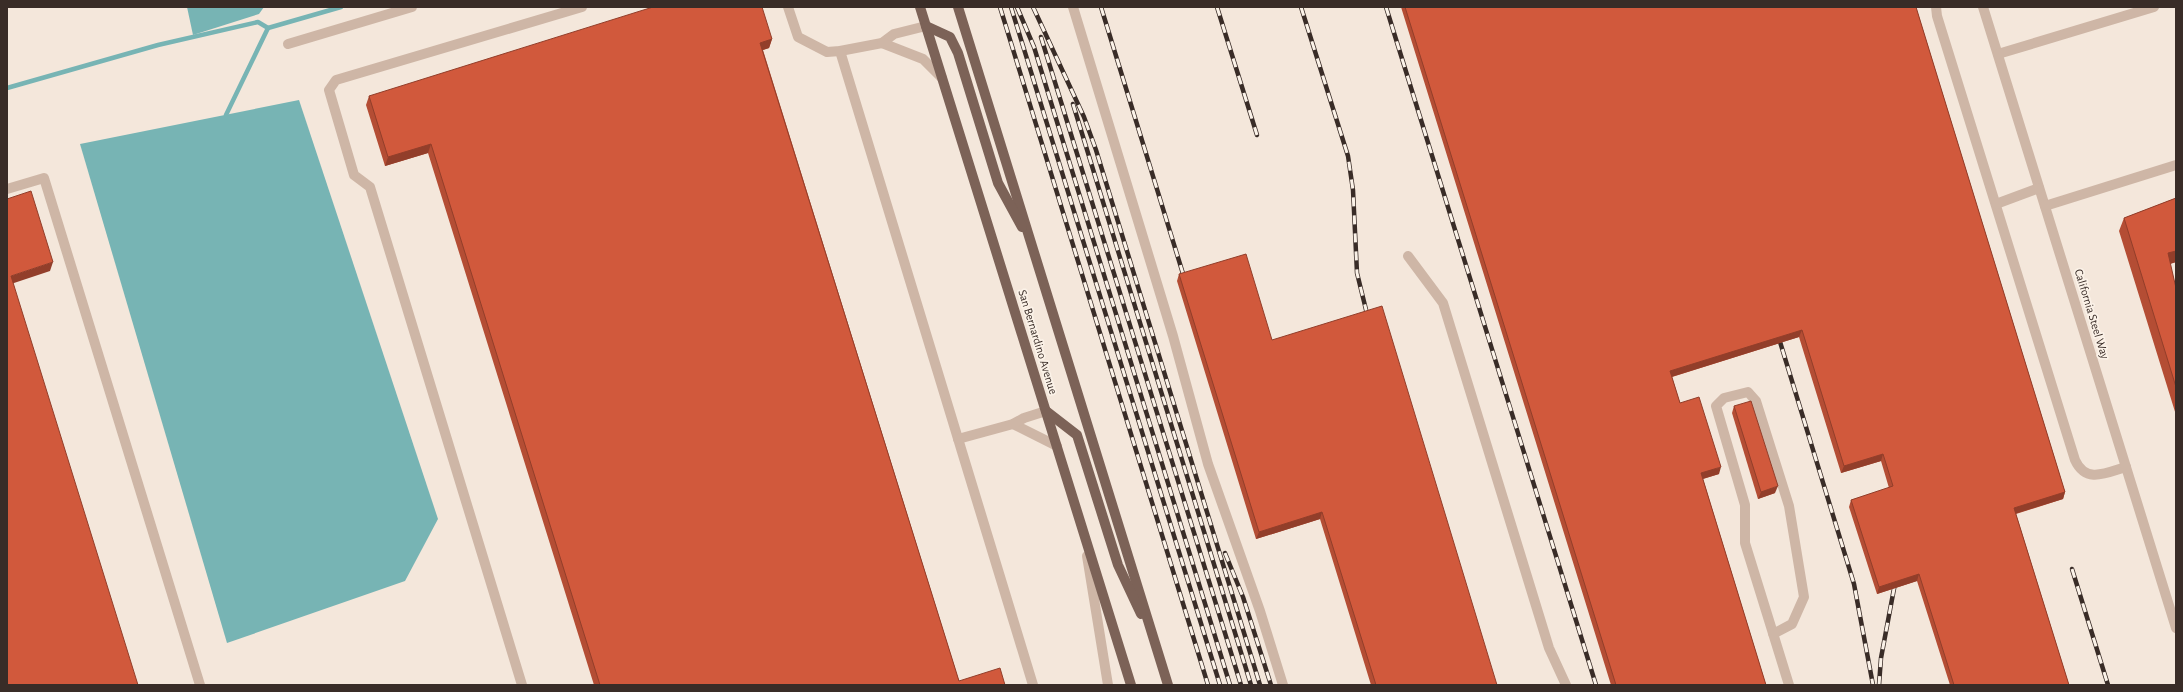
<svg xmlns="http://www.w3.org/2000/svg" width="2183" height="692" font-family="'Alegreya Sans',sans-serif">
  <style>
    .water { fill: #77b4b4 }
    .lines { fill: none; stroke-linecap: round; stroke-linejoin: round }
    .stream { stroke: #77b4b4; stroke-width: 4.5 }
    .minor { stroke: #ceb6a6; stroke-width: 10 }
    .major { stroke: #7c6257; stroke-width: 10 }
    .rail-casing { stroke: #392c27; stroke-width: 4.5 }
    .rail { stroke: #fbf2e8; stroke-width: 3; stroke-dasharray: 9; stroke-linecap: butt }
    .wall { fill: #b44d34 }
    .shaded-wall { fill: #923e2a }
    .building { fill: #d1593c; stroke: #923e2a }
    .labels { text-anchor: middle; stroke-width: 3.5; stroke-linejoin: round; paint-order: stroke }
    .street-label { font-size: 12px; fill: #392c27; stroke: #fbf2e8 }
  </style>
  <rect width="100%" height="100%" fill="#f4e7db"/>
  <!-- water -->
  <g class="water">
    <path d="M187,7H264L259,14L193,35Z"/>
    <path d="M299,100L438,519L405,581L227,643L80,144Z"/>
  </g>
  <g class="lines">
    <!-- stream -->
    <g class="stream">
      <path d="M7,88L158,45L258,22L268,28"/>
      <path d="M226,115L268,28L341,7"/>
    </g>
    <!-- minor -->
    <g class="minor">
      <path d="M788,7L798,37L827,52L840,51L882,43L894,34L926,26"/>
      <path d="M1073,7L1173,336L1208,464L1260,611L1283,685"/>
      <path d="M1936,7L1937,16L2075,460C2086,484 2106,473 2126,467"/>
      <path d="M1983,7L2176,628"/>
      <path d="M882,43L923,59L942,78"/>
      <path d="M288,44L412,7"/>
      <path d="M840,51L1033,685"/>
      <path d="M1998,54L2154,7"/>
      <path d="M7,189L44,178L200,685"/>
      <path d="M1996,204L2039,188"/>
      <path d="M2045,206L2176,165"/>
      <path d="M1408,256L1443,303L1549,648L1566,685"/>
      <path d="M1013,424L1057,446"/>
      <path d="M958,439L1013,424L1024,418L1046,411"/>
      <path d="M1087,556L1108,685"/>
      <path d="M1773,634L1792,624L1804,597L1789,506L1756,401L1748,392L1724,398L1716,406L1745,505V543L1789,685"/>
      <path d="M522,685L370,187L354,175L329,90L336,80L582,7"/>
    </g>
    <!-- major -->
    <g class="major">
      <path d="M920,7L1131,685"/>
      <path d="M958,7L1168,685"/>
      <path d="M926,26L950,37L958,53L998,183L1022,227"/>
      <path d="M1046,411L1077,435L1118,565L1141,614"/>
    </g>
    <defs>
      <g id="rail">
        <path d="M1000,7L1208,685"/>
        <path d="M1011,7L1220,685"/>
        <path d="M1017,7L1034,47L1230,685"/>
        <path d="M1033,7L1084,117L1096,150L1260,685"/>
        <path d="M1101,7L1184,277"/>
        <path d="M1217,7L1257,135"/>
        <path d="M1301,7L1348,156L1353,190L1357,273L1369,322"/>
        <path d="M1386,7L1596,685"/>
        <path d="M1041,37L1241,685"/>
        <path d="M1073,104L1251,685"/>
        <path d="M1777,332L1854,584L1873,685"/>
        <path d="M1225,553L1243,597L1271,685"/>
        <path d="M2072,569L2108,685"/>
        <path d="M1879,685L1881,658L1896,578"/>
      </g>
    </defs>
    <!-- rail casing -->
    <use href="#rail" class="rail-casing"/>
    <!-- rail -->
    <use href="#rail" class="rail"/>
  </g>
  <!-- wall -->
  <g class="wall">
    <path d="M1401,7H1916L2065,492L2063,499L2016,514L2069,685H1950L1917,581L1877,594L1849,507L1851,500L1889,488L1881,461L1841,473L1799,337L1672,377L1680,403L1719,474L1703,479L1766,685H1611Z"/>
    <path d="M772,39L769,48L763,50L959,681L1005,685H594L428,153L385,166L366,105L369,96Z"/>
    <path d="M2176,198V262L2170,264L2176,288V415L2119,231L2124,218Z"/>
    <path d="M1179,274L1272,340L1497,685H1371L1320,519L1256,539L1177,281Z"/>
    <path d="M1734,406L1775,493L1758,499L1732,413Z"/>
  </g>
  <!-- shaded-wall -->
  <g class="shaded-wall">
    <path d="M772,39L769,48L757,52L760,43Z"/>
    <path d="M431,144L428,153L385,166L388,157Z"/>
    <path d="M2176,251V262L2163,266L2168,253Z"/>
    <path d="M53,262L50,271L8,285L11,276Z"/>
    <path d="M1802,330L1799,337L1668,378L1670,371Z"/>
    <path d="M1883,454L1881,461L1841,473L1844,466Z"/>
    <path d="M1721,467L1719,474L1699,480L1701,473Z"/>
    <path d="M1778,486L1775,493L1758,499L1761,492Z"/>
    <path d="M2065,492L2063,499L2011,515L2014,508Z"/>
    <path d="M1322,512L1320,519L1256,539L1259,532Z"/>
    <path d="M1919,574L1917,581L1877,594L1879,587Z"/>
  </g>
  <!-- building -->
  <g class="building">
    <path d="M653,7H762L772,39L760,43L959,681L1000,668L1005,685H600L431,144L388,157L369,96Z"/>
    <path d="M1405,7H1916L2065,492L2014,508L2069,685H1954L1919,574L1879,587L1851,500L1893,486L1883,454L1844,466L1802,330L1670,371L1680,403L1699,397L1721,467L1701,473L1766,685H1616Z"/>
    <path d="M31,191L53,262L11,276L138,685H7V199Z"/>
    <path d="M2176,198V251L2168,253L2176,288V387L2124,218Z"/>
    <path d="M1246,254L1272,340L1382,306L1497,685H1376L1322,512L1259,532L1179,274Z"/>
    <path d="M1751,401L1778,486L1761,492L1734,406Z"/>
  </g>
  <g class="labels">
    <!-- street labels -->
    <g class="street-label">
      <text transform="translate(2092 314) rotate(73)" y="4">California Steel Way</text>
      <text transform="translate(1038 342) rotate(73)" y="4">San Bernardino Avenue</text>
    </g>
  </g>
  <!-- border -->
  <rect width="2183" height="692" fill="none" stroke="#392c27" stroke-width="16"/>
</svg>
